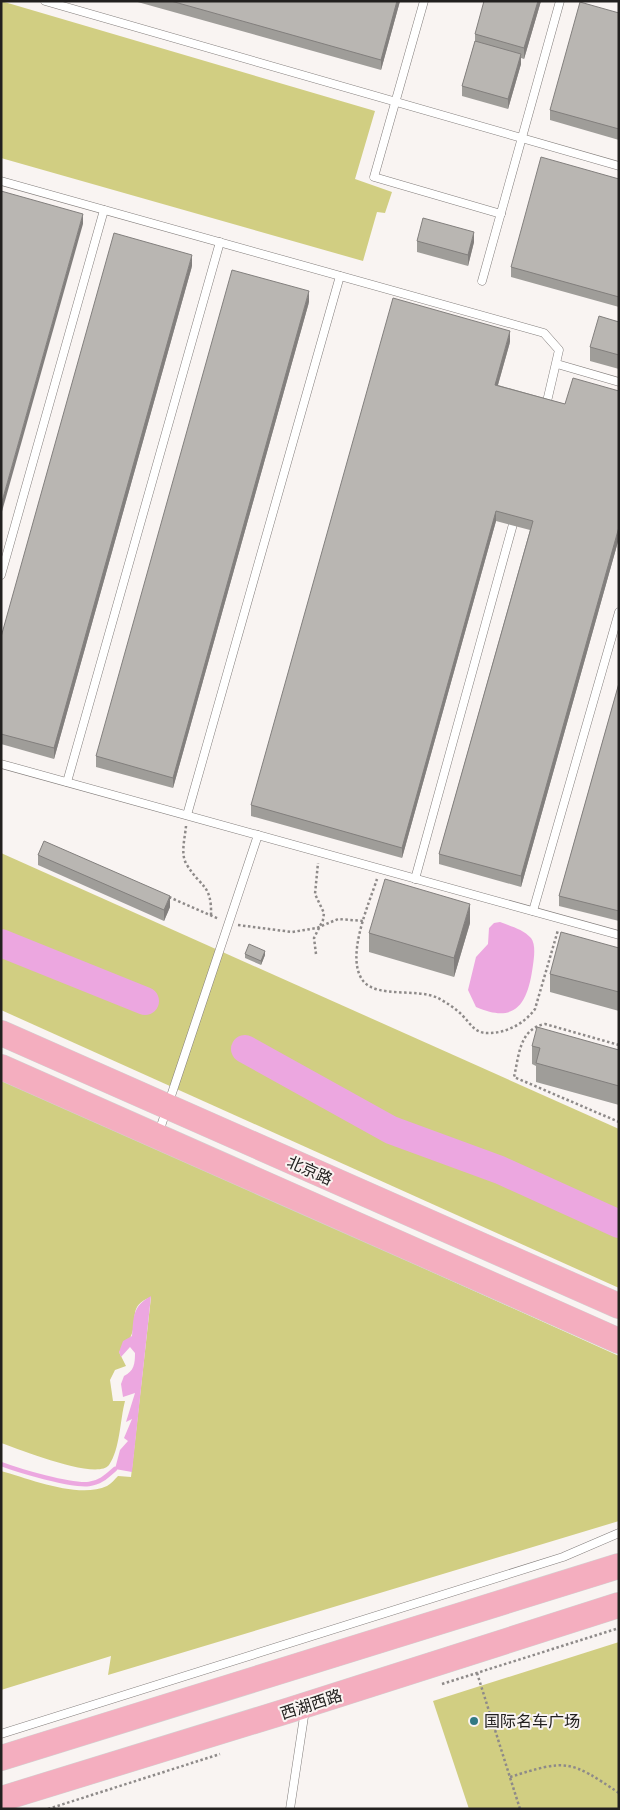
<svg xmlns="http://www.w3.org/2000/svg" width="620" height="1810" font-family="'Archivo Narrow','Noto Sans SC',sans-serif">
  <style>
    .green { fill: #d1ce82 }
    .water { fill: #eca7e0 }
    .lines { fill: none; stroke-linecap: round; stroke-linejoin: round }
    .stream { stroke: #eca7e0; stroke-width: 4.5 }
    .river { stroke: #eca7e0; stroke-width: 28 }
    .service-casing { stroke: #837e7c; stroke-width: 9 }
    .primary-casing { stroke: #d3d2d2; stroke-width: 26 }
    .path { stroke: #8e8a89; stroke-width: 2.5; stroke-dasharray: 2.5 2.5; stroke-linecap: butt }
    .service { stroke: #fff; stroke-width: 8 }
    .primary { stroke: #f4aebf; stroke-width: 25 }
    .wall { fill: #9f9d99 }
    .shaded-wall { fill: #827f7d }
    .building { fill: #b9b6b2; stroke: #827f7d }
    .poi-dot { fill: #327983; stroke: #f9f4f2; stroke-width: 2 }
    .labels { text-anchor: middle; stroke-width: 4; stroke-linejoin: round; paint-order: stroke }
    .street-label { font-size: 16px; fill: #22201f; stroke: #f9f4f2 }
    .poi-label { font-size: 16px; fill: #22201f; stroke: #f9f4f2; text-anchor: start }
  </style>
  <rect width="100%" height="100%" fill="#f9f4f2"/>
  <!-- green -->
  <g class="green">
    <path d="M1,1L375,111L355,179L392,192L385,213L377,212L363,261L1,158Z"/>
    <path d="M1,853L619,1129V1288L1,1010Z"/>
    <path d="M1,1078L619,1356V1521L108,1675L111,1656L1,1690V1471C30,1479 79,1499 107,1486C111,1484 115,1479 118,1476L131,1477L151,1297C127,1306 139,1319 131,1336C129,1342 123,1347 119,1352L126,1366L115,1370L110,1380L113,1401H125C120,1420 120,1449 109,1465C97,1481 19,1449 1,1443Z"/>
    <path d="M619,1642V1809H469L433,1701Z"/>
  </g>
  <!-- water -->
  <g class="water">
    <path d="M500,922C510,926 523,929 531,938C536,945 534,957 533,965C528,1002 517,1025 476,1007L468,990L476,957L488,944L489,928L494,923Z"/>
    <path d="M151,1296L132,1472L115,1469L120,1450L128,1441L124,1438L132,1419L126,1422L135,1393L123,1397L121,1384L124,1376C134,1371 135,1364 135,1353L130,1347L121,1357L119,1352L123,1341L132,1336C134,1316 132,1307 151,1296Z"/>
  </g>
  <g class="lines">
    <!-- stream -->
    <path class="stream" d="M1,1464C20,1471 70,1486 89,1484C100,1483 107,1476 115,1469"/>
    <!-- river -->
    <g class="river">
      <path d="M1,943L145,1001"/>
      <path d="M245,1049L391,1130L500,1170L619,1224"/>
    </g>
    <defs>
      <g id="service">
        <path d="M45,1L619,166"/>
        <path d="M424,1L374,177L501,214"/>
        <path d="M1,181L544,333L559,350L545,410"/>
        <path d="M482,281L560,1"/>
        <path d="M557,364L619,382"/>
        <path d="M1,575L104,210"/>
        <path d="M1,764L619,935"/>
        <path d="M67,782L220,242"/>
        <path d="M187,815L340,276"/>
        <path d="M415,879L515,517"/>
        <path d="M533,911L619,612"/>
        <path d="M159,1132L258,835"/>
        <path d="M1,1734L563,1557L619,1533"/>
        <path d="M290,1809L305,1710"/>
      </g>
      <g id="primary">
        <path d="M1,1033L619,1306"/>
        <path d="M1,1067L619,1341"/>
        <path d="M1,1758L619,1566"/>
        <path d="M1,1799L290,1710L619,1605"/>
      </g>
    </defs>
    <!-- service casing -->
    <use href="#service" class="service-casing"/>
    <!-- primary casing -->
    <use href="#primary" class="primary-casing"/>
    <!-- path -->
    <g class="path">
      <path d="M186,826C185,838 180,855 187,865C201,888 212,884 211,916"/>
      <path d="M377,879C369,904 344,959 364,982C379,998 417,988 438,998C446,1002 456,1009 462,1015C471,1024 475,1034 489,1033C507,1033 525,1023 535,1009L558,930"/>
      <path d="M169,897L219,919"/>
      <path d="M238,925L292,932L317,928L338,919L364,921"/>
      <path d="M316,954L314,938L323,920L324,913L315,894L318,863"/>
      <path d="M619,1045L545,1024C519,1029 519,1056 514,1077L619,1122"/>
      <path d="M477,1673L520,1809"/>
      <path d="M442,1684L619,1628"/>
      <path d="M510,1777C567,1759 570,1760 619,1793"/>
      <path d="M48,1809L220,1754"/>
    </g>
    <!-- service -->
    <use href="#service" class="service"/>
    <!-- primary -->
    <use href="#primary" class="primary"/>
  </g>
  <!-- wall -->
  <g class="wall">
    <path d="M134,1H400L381,70Z"/>
    <path d="M541,1L524,59L521,58V64L508,109L462,96V86L475,41V34Z"/>
    <path d="M619,13V140L550,120V110Z"/>
    <path d="M619,179V307L511,277V267Z"/>
    <path d="M417,241L474,242L468,266L417,252Z"/>
    <path d="M192,266L54,759L1,744V637Z"/>
    <path d="M309,302L173,788L96,767V756Z"/>
    <path d="M619,322V369L590,361V347Z"/>
    <path d="M510,342L498,385L565,404L619,391V538L521,887L439,864V854L530,530L496,521L402,858L251,816V805Z"/>
    <path d="M619,683V921L559,906V896Z"/>
    <path d="M38,855L170,907L164,921L38,865Z"/>
    <path d="M470,923L454,977L369,952V933Z"/>
    <path d="M619,948V1011L550,992V974Z"/>
    <path d="M245,954L265,955L261,965L245,958Z"/>
    <path d="M532,1046L619,1050V1105L536,1082V1066L532,1064Z"/>
  </g>
  <!-- shaded-wall -->
  <g class="shaded-wall">
    <path d="M397,1H400L381,70V60Z"/>
    <path d="M538,1H541L524,59V48Z"/>
    <path d="M521,54V64L508,109V99Z"/>
    <path d="M83,214V224L1,515V505Z"/>
    <path d="M474,232V242L468,266V255Z"/>
    <path d="M192,255V266L54,759V748Z"/>
    <path d="M309,291V302L173,788V778Z"/>
    <path d="M510,331V342L495,395V385Z"/>
    <path d="M496,511V521L402,858V848Z"/>
    <path d="M619,527V538L521,887V876Z"/>
    <path d="M170,896V907L164,921V910Z"/>
    <path d="M470,904V923L454,977V958Z"/>
    <path d="M265,951V955L261,965V961Z"/>
  </g>
  <!-- building -->
  <g class="building">
    <path d="M171,1H397L381,60Z"/>
    <path d="M484,1H538L524,48L475,34Z"/>
    <path d="M580,2L619,13V129L550,110Z"/>
    <path d="M475,41L521,54L508,99L462,86Z"/>
    <path d="M541,157L619,179V297L511,267Z"/>
    <path d="M1,191L83,214L1,505Z"/>
    <path d="M423,218L474,232L468,255L417,241Z"/>
    <path d="M114,233L192,255L54,748L1,734V637Z"/>
    <path d="M232,270L309,291L173,778L96,756Z"/>
    <path d="M393,298L510,331L495,385L565,404L573,378L619,391V527L521,876L439,854L533,521L496,511L402,848L251,805Z"/>
    <path d="M599,316L619,322V355L590,347Z"/>
    <path d="M619,683V911L559,896Z"/>
    <path d="M44,841L170,896L164,910L38,855Z"/>
    <path d="M385,879L470,904L454,958L369,933Z"/>
    <path d="M561,932L619,948V992L550,974Z"/>
    <path d="M249,944L265,951L261,961L245,954Z"/>
    <path d="M537,1027L619,1050V1086L536,1063L540,1048L532,1046Z"/>
  </g>
  <!-- markers -->
  <circle class="poi-dot" cx="474" cy="1721" r="5"/>
  <g class="labels">
    <!-- street labels -->
    <g class="street-label">
      <text transform="translate(310 1170) rotate(24)" y="6">北京路</text>
      <text transform="translate(311 1704) rotate(-18)" y="6">西湖西路</text>
    </g>
    <!-- poi labels -->
    <g class="poi-label">
      <text x="484" y="1727">国际名车广场</text>
    </g>
  </g>
  <!-- border -->
  <rect width="620" height="1810" fill="none" stroke="#22201f" stroke-width="5"/>
</svg>
